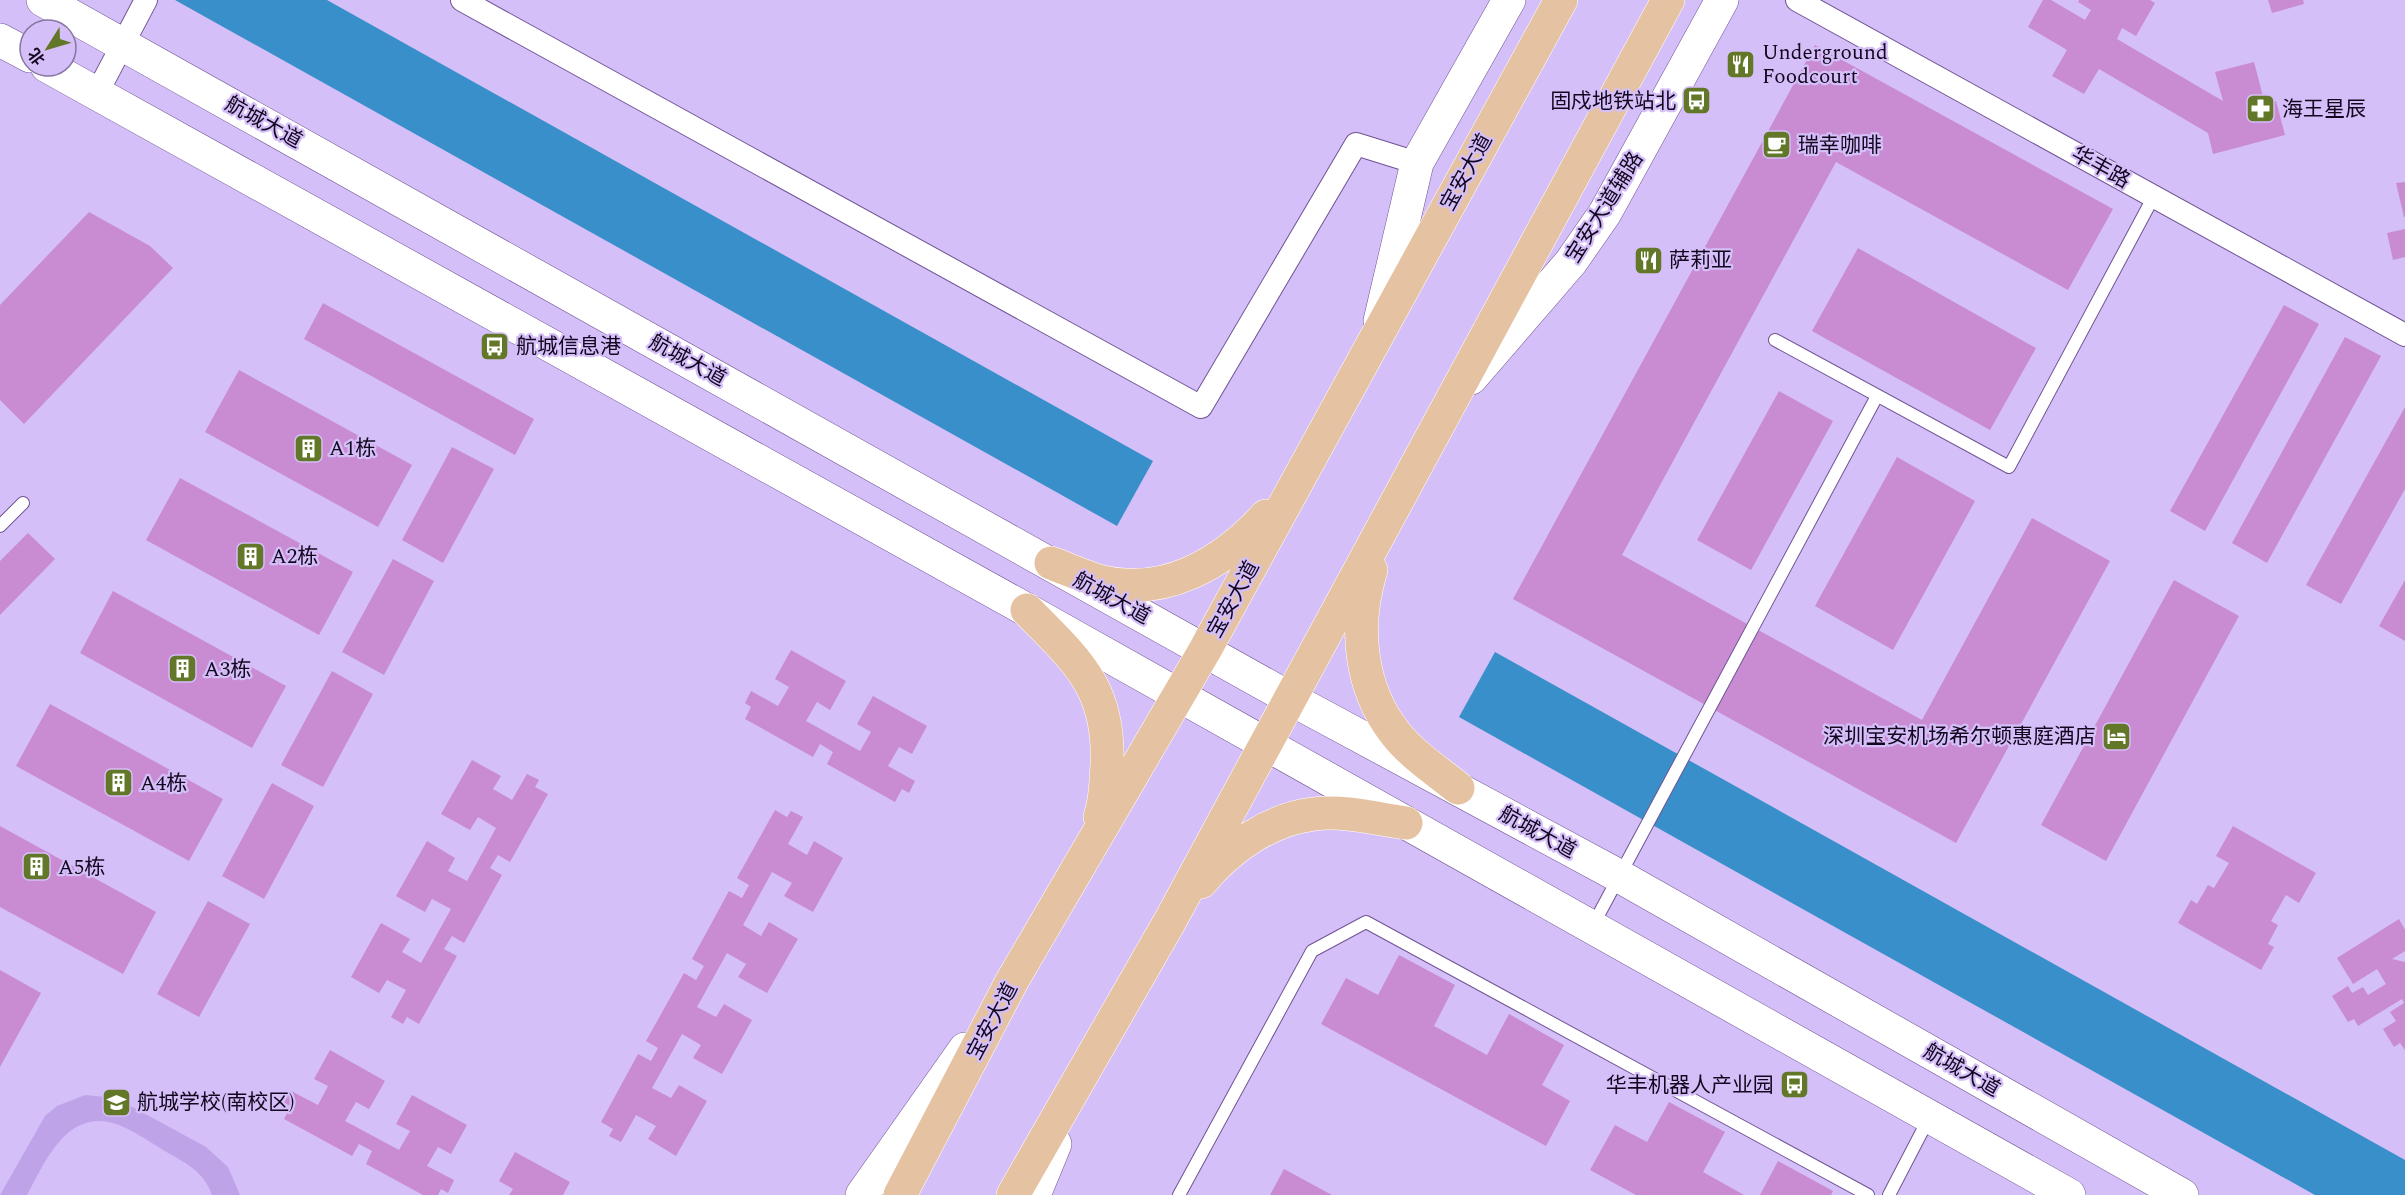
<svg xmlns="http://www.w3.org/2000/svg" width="2405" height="1195" font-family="Spectral,'Noto Sans SC',serif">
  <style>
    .green { fill: #bfa3e8 }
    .water { fill: #388fca }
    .building { fill: #c98bd2 }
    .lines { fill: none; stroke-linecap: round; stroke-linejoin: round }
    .service-casing { stroke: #6f5493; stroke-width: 14 }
    .minor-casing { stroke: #6f5493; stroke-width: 24 }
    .secondary-casing { stroke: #6f5493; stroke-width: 34 }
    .primary-casing { stroke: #fff; stroke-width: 34 }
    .service { stroke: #fff; stroke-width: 12 }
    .minor { stroke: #fff; stroke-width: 22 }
    .secondary { stroke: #fff; stroke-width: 33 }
    .primary { stroke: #e5c2a2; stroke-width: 33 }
    .labels { text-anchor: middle; stroke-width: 4.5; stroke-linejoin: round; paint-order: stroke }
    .poi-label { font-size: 21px; fill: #12071f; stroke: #d5bff8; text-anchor: start }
    .street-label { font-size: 21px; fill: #12071f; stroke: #d5bff8 }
  </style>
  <rect width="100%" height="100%" fill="#d5bff8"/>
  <!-- green -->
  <path class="green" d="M85,1095L116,1098L206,1147L228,1167L240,1195H212C204,1171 184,1162 163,1150C149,1141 134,1131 119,1125C68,1106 46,1160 27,1195H0L45,1116L57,1106Z"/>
  <!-- water -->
  <g class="water">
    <path d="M175,0H327L1153,461L1117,526Z"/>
    <path d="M1495,652L2405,1160V1195H2315L1459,717Z"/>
  </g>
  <!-- building -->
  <g class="building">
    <path d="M2043,0H2051L2085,20L2091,10L2078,2L2079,0H2150L2155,3L2136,36L2122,28L2117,39L2223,101L2215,72L2254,62L2265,104L2276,101L2285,135L2213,154L2208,133L2099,69L2084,94L2052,76L2067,50L2028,27Z"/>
    <path d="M2268,0H2303L2304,4L2272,13Z"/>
    <path d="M1815,45L2113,209L2068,290L1836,162L1622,555L1922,720L2032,518L2110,561L1956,843L1513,599Z"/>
    <path d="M2405,182V217H2404L2396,183Z"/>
    <path d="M89,212L150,246L173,268L24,424L0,400V305Z"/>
    <path d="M2405,229V257L2393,260L2387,233Z"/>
    <path d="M1858,248L2036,348L1990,430L1812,331Z"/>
    <path d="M323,303L534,419L515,455L304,339Z"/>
    <path d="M2284,305L2319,324L2205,531L2170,511Z"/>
    <path d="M2345,337L2381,356L2267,563L2232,543Z"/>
    <path d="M239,370L412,465L378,527L205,432Z"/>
    <path d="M1779,391L1833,421L1751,570L1697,540Z"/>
    <path d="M2405,407V489L2341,604L2306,585Z"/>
    <path d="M452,447L494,469L443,563L402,540Z"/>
    <path d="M1897,457L1975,501L1893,650L1815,606Z"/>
    <path d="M180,478L353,572L319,635L146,540Z"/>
    <path d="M28,533L55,559L0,615V561Z"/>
    <path d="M393,559L434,581L384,675L342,652Z"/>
    <path d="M2174,580L2239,616L2106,861L2041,825Z"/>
    <path d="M2405,580V641L2379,626Z"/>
    <path d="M113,591L286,686L252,748L80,653Z"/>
    <path d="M791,650L846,681L830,710L817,702L806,721L860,751L871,732L857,724L873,696L927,726L912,754L899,747L888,766L915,781L909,793L902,789L895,802L827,764L833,752L820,744L813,757L745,719L751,707L745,703L751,691L778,706L789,687L775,679Z"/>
    <path d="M332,671L373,694L323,787L281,765Z"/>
    <path d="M50,704L223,799L189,861L16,766Z"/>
    <path d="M472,760L501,776L493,789L512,800L527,774L539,780L535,787L548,794L510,862L498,855L490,868L502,875L464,943L452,936L444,949L457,956L419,1024L407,1017L403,1024L391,1017L406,990L387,980L379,993L351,977L381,923L410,939L402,952L421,963L451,909L432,899L425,912L396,896L427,841L455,858L448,871L467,881L496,828L478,817L470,830L441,814Z"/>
    <path d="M272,783L314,806L264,899L222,876Z"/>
    <path d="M775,810L787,817L791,811L803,817L788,844L807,855L814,841L843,858L813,912L784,896L792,883L772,872L743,925L761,936L769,922L798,939L767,993L738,977L746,964L727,953L697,1007L716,1017L724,1004L752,1020L722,1074L693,1058L701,1045L682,1034L652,1088L671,1098L679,1085L707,1101L676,1156L648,1139L656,1126L636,1115L621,1142L609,1136L613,1129L601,1122L638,1054L651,1061L658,1048L646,1041L684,973L696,980L704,966L692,959L729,891L742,898L749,885L737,878Z"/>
    <path d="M0,826L156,912L123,974L0,907Z"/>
    <path d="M2233,826L2316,873L2299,903L2286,895L2271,921L2278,925L2268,944L2274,947L2261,970L2178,923L2191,900L2197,904L2208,885L2214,888L2229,863L2216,856Z"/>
    <path d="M208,901L250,924L199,1017L157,994Z"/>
    <path d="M2399,919L2405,930V951L2392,959L2405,962V1050L2400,1043L2394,1047L2383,1029L2396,1021L2390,1012L2404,1003L2402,999L2358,1026L2354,1019L2348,1022L2332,996L2348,986L2352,993L2363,987L2368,995L2386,984L2377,969L2353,984L2337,958Z"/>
    <path d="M1399,955L1455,985L1434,1026L1487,1055L1509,1014L1564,1045L1542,1085L1570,1101L1546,1146L1321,1024L1346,978L1378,995Z"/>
    <path d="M0,970L41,993L0,1067Z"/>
    <path d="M330,1050L385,1081L369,1109L356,1102L345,1121L399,1150L410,1131L396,1124L412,1095L467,1125L451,1154L438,1147L427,1166L454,1180L448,1193L441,1189L438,1195H423L366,1164L372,1151L359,1144L352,1156L284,1119L291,1106L284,1103L291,1091L318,1105L328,1086L314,1079Z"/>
    <path d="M1669,1102L1725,1132L1703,1172L1744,1195H1636L1590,1170L1615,1125L1647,1142Z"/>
    <path d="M515,1152L570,1182L563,1195H509L513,1189L499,1181Z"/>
    <path d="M1778,1161L1833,1191L1831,1195H1760Z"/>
    <path d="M1284,1169L1332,1195H1270Z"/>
  </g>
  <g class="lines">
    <defs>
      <g id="service">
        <path d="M1775,340L2009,467L2154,196"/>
        <path d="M0,526L23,503"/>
        <path d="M1592,927L1877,396"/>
        <path d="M1179,1195L1312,951L1366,922L1868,1195"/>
        <path d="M1889,1195L1929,1118"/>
      </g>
      <g id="minor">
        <path d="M462,0L1201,407L1356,144L1417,163"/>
        <path d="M1797,0L2405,335"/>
        <path d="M97,93L146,0"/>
      </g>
      <g id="secondary">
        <path d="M43,0L1291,699L1619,876L2182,1195"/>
        <path d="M0,40L30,56"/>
        <path d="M47,66L1027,610L2069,1195"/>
        <path d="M1380,321L1417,163L1509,0"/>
        <path d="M1471,378L1571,262L1605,213L1722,0"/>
        <path d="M862,1195L965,1049"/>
        <path d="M1034,1195L1055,1144"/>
      </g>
      <g id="primary">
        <path d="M1051,563C1067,569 1083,576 1099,581C1165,598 1223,563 1266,516"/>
        <path d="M1371,570C1354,625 1359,687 1395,733C1412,755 1437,771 1458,788"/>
        <path d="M1027,610C1076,660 1110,687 1107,763C1106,781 1106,800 1100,817"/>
        <path d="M1201,882C1229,848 1270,819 1314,814C1344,810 1377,819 1406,823"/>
        <path d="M900,1195L1012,981L1205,650L1561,0"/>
        <path d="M1013,1195L1170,921L1668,0"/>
      </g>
    </defs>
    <!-- service casing -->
    <use href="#service" class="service-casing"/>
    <!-- minor casing -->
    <use href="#minor" class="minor-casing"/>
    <!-- secondary casing -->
    <use href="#secondary" class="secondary-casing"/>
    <!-- primary casing -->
    <use href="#primary" class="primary-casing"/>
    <!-- service -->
    <use href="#service" class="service"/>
    <!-- minor -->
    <use href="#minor" class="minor"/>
    <!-- secondary -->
    <use href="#secondary" class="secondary"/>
    <!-- primary -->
    <use href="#primary" class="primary"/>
  </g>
  <!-- icons -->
  <defs>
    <symbol id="restaurant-square" viewBox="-11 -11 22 22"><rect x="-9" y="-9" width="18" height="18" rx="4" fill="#627727" stroke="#d5bff8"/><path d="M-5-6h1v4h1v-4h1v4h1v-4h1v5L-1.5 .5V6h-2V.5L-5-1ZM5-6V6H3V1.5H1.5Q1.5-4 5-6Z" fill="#fff"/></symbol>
    <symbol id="bus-square" viewBox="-11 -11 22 22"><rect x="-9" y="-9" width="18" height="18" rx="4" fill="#627727" stroke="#d5bff8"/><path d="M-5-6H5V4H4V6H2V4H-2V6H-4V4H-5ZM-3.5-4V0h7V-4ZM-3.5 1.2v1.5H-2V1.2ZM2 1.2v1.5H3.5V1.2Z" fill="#fff"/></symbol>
    <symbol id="pharmacy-square" viewBox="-11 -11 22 22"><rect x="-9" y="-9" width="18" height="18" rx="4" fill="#627727" stroke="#d5bff8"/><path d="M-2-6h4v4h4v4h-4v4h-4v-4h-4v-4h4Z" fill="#fff"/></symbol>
    <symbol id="cafe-square" viewBox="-11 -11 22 22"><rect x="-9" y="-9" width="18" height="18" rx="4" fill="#627727" stroke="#d5bff8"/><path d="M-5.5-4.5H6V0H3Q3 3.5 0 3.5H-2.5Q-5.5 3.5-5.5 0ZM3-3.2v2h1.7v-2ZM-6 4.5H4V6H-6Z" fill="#fff"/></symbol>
    <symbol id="building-square" viewBox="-11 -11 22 22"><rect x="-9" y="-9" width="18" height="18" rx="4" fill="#627727" stroke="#d5bff8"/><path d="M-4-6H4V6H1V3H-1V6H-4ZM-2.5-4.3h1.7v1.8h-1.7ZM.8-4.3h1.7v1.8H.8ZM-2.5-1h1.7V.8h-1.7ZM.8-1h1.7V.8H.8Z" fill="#fff"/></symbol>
    <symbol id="hotel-square" viewBox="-11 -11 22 22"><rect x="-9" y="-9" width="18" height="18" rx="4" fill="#627727" stroke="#d5bff8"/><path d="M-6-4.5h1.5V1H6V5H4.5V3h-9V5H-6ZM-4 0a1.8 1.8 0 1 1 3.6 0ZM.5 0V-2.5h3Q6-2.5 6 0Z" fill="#fff"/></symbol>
    <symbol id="school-square" viewBox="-11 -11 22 22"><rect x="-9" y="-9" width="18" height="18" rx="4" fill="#627727" stroke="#d5bff8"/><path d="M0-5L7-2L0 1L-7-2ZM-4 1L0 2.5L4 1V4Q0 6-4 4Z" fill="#fff"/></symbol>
  </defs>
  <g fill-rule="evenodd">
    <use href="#restaurant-square" x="1724" y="48" width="33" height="33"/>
    <use href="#bus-square" x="1680" y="84" width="33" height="33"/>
    <use href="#pharmacy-square" x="2244" y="92" width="33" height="33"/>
    <use href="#cafe-square" x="1760" y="128" width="33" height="33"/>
    <use href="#restaurant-square" x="1632" y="244" width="33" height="33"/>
    <use href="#bus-square" x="478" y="330" width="33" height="33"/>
    <use href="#building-square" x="292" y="432" width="33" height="33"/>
    <use href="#building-square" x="234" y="540" width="33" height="33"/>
    <use href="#building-square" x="166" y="652" width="33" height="33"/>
    <use href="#hotel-square" x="2100" y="720" width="33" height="33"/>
    <use href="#building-square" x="102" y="766" width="33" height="33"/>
    <use href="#building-square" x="20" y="850" width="33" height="33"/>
    <use href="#bus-square" x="1778" y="1068" width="33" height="33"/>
    <use href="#school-square" x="100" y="1086" width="33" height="33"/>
  </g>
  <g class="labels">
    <!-- poi labels -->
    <g class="poi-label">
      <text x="1762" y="59">Underground<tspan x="1762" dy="24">Foodcourt</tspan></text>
      <text x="1676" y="108" text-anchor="end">固戍地铁站北</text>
      <text x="2282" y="116">海王星辰</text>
      <text x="1798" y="152">瑞幸咖啡</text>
      <text x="1669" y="267">萨莉亚</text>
      <text x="516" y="353">航城信息港</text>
      <text x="329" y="455">A1栋</text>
      <text x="271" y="563">A2栋</text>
      <text x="204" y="676">A3栋</text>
      <text x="2096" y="743" text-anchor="end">深圳宝安机场希尔顿惠庭酒店</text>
      <text x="140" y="790">A4栋</text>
      <text x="58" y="874">A5栋</text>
      <text x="1774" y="1092" text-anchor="end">华丰机器人产业园</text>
      <text x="137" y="1109">航城学校(南校区)</text>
    </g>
    <!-- street labels -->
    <g class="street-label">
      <text transform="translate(264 122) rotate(29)" y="7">航城大道</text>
      <text transform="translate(2101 167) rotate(29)" y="7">华丰路</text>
      <text transform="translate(1466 172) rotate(-61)" y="7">宝安大道</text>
      <text transform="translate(1604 207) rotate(-58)" y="7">宝安大道辅路</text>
      <text transform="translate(688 360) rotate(29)" y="7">航城大道</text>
      <text transform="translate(1112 598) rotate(29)" y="7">航城大道</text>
      <text transform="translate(1233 599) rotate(-61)" y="7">宝安大道</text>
      <text transform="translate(1538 832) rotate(29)" y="7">航城大道</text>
      <text transform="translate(992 1021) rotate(-62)" y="7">宝安大道</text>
      <text transform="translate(1962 1070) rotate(30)" y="7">航城大道</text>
    </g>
  </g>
  <!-- north arrow -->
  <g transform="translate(48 48) rotate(233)"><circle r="28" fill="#d5bff8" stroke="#8775a1" stroke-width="1.5"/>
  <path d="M0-4.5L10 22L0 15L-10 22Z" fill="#627727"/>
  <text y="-9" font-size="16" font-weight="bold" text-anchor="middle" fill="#12071f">北</text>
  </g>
</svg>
